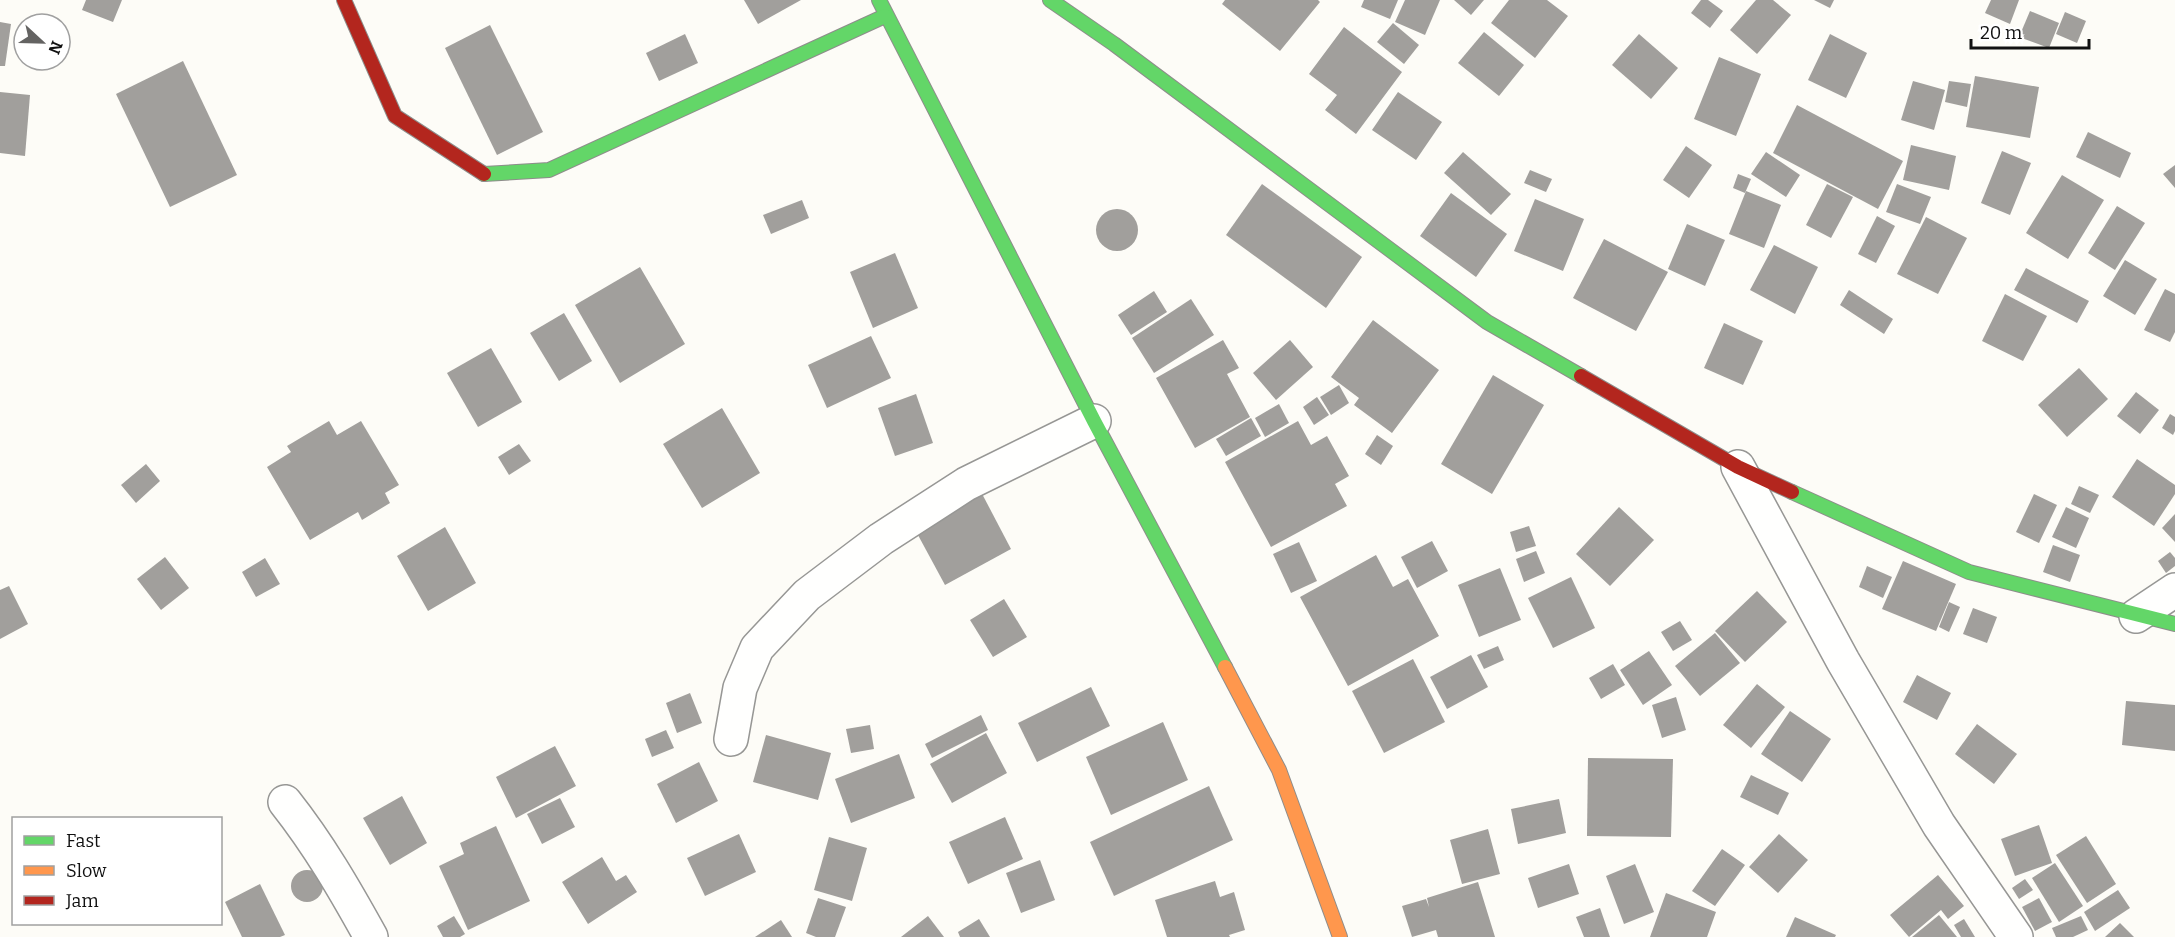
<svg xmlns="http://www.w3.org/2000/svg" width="2175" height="937" font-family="Bitter,serif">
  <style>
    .building { fill: #a19f9c }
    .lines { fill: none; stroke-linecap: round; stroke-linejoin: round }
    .street-casing { stroke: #979795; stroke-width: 36 }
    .fast-casing { stroke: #8e8d8b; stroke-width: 16 }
    .slow-casing { stroke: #8e8d8b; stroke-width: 16 }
    .jam-casing { stroke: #8e8d8b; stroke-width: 16 }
    .street { stroke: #fffffe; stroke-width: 33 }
    .fast { stroke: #63d668; stroke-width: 14 }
    .slow { stroke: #ff974d; stroke-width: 14 }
    .jam { stroke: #b3261e; stroke-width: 14 }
  </style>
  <rect width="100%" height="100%" fill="#fdfcf7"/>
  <!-- building -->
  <g class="building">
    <path d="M86,0H122L113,22L82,10Z"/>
    <path d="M744,0H801L758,24Z"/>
    <path d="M1225,0H1318L1320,2L1280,51L1222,4Z"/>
    <path d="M1364,0H1398L1390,19L1361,7Z"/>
    <path d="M1405,0H1440L1425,35L1395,22Z"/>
    <path d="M1454,0H1484L1471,15Z"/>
    <path d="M1509,0H1547L1568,16L1535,58L1491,23Z"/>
    <path d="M1701,0H1708L1723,11L1710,28L1691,13Z"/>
    <path d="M1756,0H1773L1791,15L1757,54L1730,30Z"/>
    <path d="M1814,0H1834L1830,8Z"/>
    <path d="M1991,0H2019L2010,24L1985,13Z"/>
    <path d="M2030,11L2059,23L2049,48L2019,37Z"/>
    <path d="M2065,12L2086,21L2077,43L2056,34Z"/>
    <path d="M0,22L11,24L5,66H0Z"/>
    <path d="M1393,23L1419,45L1404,64L1377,42Z"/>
    <path d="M490,25L543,132L497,155L445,48Z"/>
    <path d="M1344,27L1402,72L1356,134L1325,110L1337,95L1309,74Z"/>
    <path d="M1484,32L1524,65L1499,96L1458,63Z"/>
    <path d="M685,34L698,63L659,81L646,53Z"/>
    <path d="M1639,34L1678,68L1651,99L1612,65Z"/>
    <path d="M1830,34L1867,53L1846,98L1808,80Z"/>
    <path d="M1719,57L1761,74L1736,136L1694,119Z"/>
    <path d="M183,61L237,175L170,207L116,94Z"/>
    <path d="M1975,76L2039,87L2030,138L1966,127Z"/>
    <path d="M1913,81L1945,90L1934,130L1901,120Z"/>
    <path d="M1949,81L1971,84L1967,107L1945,102Z"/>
    <path d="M0,92L30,95L25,156L0,153Z"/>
    <path d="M1398,92L1442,122L1416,160L1372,130Z"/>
    <path d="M1797,105L1903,161L1878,209L1773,153Z"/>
    <path d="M2088,132L2131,153L2120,178L2076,157Z"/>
    <path d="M1911,145L1956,156L1949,190L1903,180Z"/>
    <path d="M1686,146L1712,165L1689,198L1663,180Z"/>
    <path d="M2002,151L2031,163L2010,215L1981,203Z"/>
    <path d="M1463,152L1511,194L1491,215L1444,173Z"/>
    <path d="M1766,152L1800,175L1786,197L1751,174Z"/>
    <path d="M2175,165V188L2163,174Z"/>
    <path d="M1530,170L1552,179L1546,192L1524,183Z"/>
    <path d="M1738,174L1751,179L1745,193L1733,188Z"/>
    <path d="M2062,175L2104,200L2068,259L2026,233Z"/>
    <path d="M1262,184L1362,257L1326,308L1226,235Z"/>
    <path d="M1827,184L1853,197L1831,238L1806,225Z"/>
    <path d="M1897,184L1931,197L1920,224L1886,212Z"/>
    <path d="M1746,191L1781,205L1764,248L1729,234Z"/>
    <path d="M1451,193L1507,234L1476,277L1420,236Z"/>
    <path d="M1535,199L1584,219L1563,271L1514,251Z"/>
    <path d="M802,200L809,218L771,234L763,215Z"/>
    <path d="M2117,206L2145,223L2115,270L2088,253Z"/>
    <circle cx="1117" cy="230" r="21"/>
    <path d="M1877,216L1895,226L1876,263L1858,254Z"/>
    <path d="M1926,217L1967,238L1938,294L1897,274Z"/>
    <path d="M1687,224L1725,240L1705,286L1668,269Z"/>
    <path d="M1604,239L1668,272L1636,331L1573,298Z"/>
    <path d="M1774,245L1818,267L1795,314L1750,290Z"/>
    <path d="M895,253L918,308L873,328L850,272Z"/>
    <path d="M2125,260L2157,279L2135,315L2103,296Z"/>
    <path d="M640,267L685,344L620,383L575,305Z"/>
    <path d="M2026,268L2089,301L2077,323L2014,290Z"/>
    <path d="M2165,289L2175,294V332L2170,342L2144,330Z"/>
    <path d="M1849,290L1893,319L1884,334L1840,305Z"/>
    <path d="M1154,291L1167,312L1131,335L1118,315Z"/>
    <path d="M2005,294L2047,316L2023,361L1982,341Z"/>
    <path d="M1191,299L1214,335L1154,373L1132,338Z"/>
    <path d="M564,313L592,361L559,381L530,333Z"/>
    <path d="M1373,320L1439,370L1392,433L1354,405L1359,398L1331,377Z"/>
    <path d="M1724,323L1763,341L1743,385L1704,368Z"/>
    <path d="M871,336L891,378L827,408L808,365Z"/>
    <path d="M1223,340L1239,368L1227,374L1250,417L1195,448L1156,378Z"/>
    <path d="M1290,340L1313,367L1276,400L1253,373Z"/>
    <path d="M491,348L522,402L478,427L447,373Z"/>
    <path d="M2079,368L2108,399L2067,437L2038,405Z"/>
    <path d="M1493,375L1544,405L1492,494L1441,464Z"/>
    <path d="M1339,385L1349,403L1331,415L1320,397Z"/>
    <path d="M2136,392L2159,410L2140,434L2117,416Z"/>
    <path d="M916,394L933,443L895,456L878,408Z"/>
    <path d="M1317,397L1329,415L1314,425L1303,407Z"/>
    <path d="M1279,404L1289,423L1265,437L1255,418Z"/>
    <path d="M722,408L760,473L702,508L663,444Z"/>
    <path d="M2170,414L2175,417V431L2173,435L2162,428Z"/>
    <path d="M1251,418L1261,436L1226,456L1216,439Z"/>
    <path d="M329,421L337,435L361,421L399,485L385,493L390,503L362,520L358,512L310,540L267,467L291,452L287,446Z"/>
    <path d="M1298,421L1311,445L1327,436L1349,476L1335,484L1347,506L1271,547L1225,462Z"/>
    <path d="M1377,435L1393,446L1381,465L1365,454Z"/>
    <path d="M519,444L531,461L509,475L498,457Z"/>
    <path d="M2137,459L2175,485V494L2154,526L2112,497Z"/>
    <path d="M146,464L160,481L136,503L121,485Z"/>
    <path d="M2079,486L2099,495L2090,513L2071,504Z"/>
    <path d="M979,488L1011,549L945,585L912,524Z"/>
    <path d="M2034,494L2057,505L2039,543L2016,532Z"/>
    <path d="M1619,507L1654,540L1610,586L1576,554Z"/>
    <path d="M2066,507L2089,518L2076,548L2052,537Z"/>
    <path d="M2175,514V542L2162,528Z"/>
    <path d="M1529,526L1536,546L1516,552L1510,532Z"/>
    <path d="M445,527L476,583L428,611L397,556Z"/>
    <path d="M1432,541L1448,571L1417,588L1401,557Z"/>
    <path d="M1299,542L1317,581L1291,593L1273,554Z"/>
    <path d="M2053,545L2080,555L2070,582L2043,572Z"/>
    <path d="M1536,551L1545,573L1524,582L1516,559Z"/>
    <path d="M2170,552L2175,558V566L2166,573L2158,561Z"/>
    <path d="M1376,555L1393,587L1408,579L1439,636L1348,686L1300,597Z"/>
    <path d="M165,557L189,588L161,610L137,579Z"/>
    <path d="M265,558L280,584L256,597L242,572Z"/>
    <path d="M1903,561L1956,584L1936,631L1882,609Z"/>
    <path d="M1867,566L1892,577L1883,598L1859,587Z"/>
    <path d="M1500,568L1521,620L1479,637L1458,585Z"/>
    <path d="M1571,577L1595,628L1553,648L1528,598Z"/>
    <path d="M9,586L28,624L0,639V590Z"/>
    <path d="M1757,591L1787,622L1745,662L1715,631Z"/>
    <path d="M1004,599L1027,637L993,657L970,620Z"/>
    <path d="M1949,602L1960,607L1949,632L1939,627Z"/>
    <path d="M1973,608L1997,617L1987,643L1963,634Z"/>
    <path d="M1680,621L1692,640L1673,651L1661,632Z"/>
    <path d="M1715,633L1740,663L1700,696L1675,666Z"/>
    <path d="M1498,646L1504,660L1484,669L1477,655Z"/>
    <path d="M1649,651L1672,685L1643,705L1620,670Z"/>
    <path d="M1471,655L1488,687L1447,709L1430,677Z"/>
    <path d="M1413,659L1445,722L1384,753L1352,691Z"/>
    <path d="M1613,664L1625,685L1601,699L1589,678Z"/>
    <path d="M1917,675L1951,693L1937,720L1903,702Z"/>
    <path d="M1757,684L1785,707L1751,748L1723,725Z"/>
    <path d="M1091,687L1110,726L1037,762L1018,723Z"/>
    <path d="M690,693L702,723L677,733L666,703Z"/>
    <path d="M1676,697L1686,730L1662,738L1652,705Z"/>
    <path d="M2126,701L2175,705V751L2122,745Z"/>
    <path d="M1790,711L1831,739L1802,782L1761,754Z"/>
    <path d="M981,715L988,730L932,758L925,744Z"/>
    <path d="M1163,722L1188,780L1111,815L1086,757Z"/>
    <path d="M1977,724L2017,754L1994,784L1955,754Z"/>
    <path d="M870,725L874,749L851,753L846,729Z"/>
    <path d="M666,730L674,748L652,757L645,739Z"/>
    <path d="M986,733L1007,773L952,803L930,764Z"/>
    <path d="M766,735L831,753L818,800L753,782Z"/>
    <path d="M555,746L576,786L516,818L496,777Z"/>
    <path d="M899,754L915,798L851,823L835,779Z"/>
    <path d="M1588,758L1673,759L1671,837L1587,836Z"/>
    <path d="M699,762L718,801L676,823L657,784Z"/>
    <path d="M1751,775L1789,793L1778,815L1740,797Z"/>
    <path d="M1209,786L1233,840L1114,896L1090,842Z"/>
    <path d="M402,796L427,843L390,865L363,818Z"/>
    <path d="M560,798L575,827L542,844L527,814Z"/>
    <path d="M1559,799L1566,833L1518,844L1511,809Z"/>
    <path d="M1005,817L1023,859L968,884L949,842Z"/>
    <path d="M2039,825L2052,863L2015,876L2001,839Z"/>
    <path d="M496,826L530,901L468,930L439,866L464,854L460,843Z"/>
    <path d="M1488,829L1500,874L1462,884L1450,840Z"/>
    <path d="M739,834L756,872L705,896L687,858Z"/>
    <path d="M1779,834L1808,860L1778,893L1749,867Z"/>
    <path d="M2086,836L2116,884L2087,903L2056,855Z"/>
    <path d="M829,837L867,848L852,901L814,890Z"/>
    <path d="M1722,849L1745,865L1715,906L1692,891Z"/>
    <path d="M602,857L616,881L626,875L637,892L588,924L562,882Z"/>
    <path d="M1040,860L1055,900L1021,913L1006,873Z"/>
    <path d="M2055,863L2083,906L2059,922L2032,878Z"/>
    <path d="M1569,864L1579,894L1538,908L1528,878Z"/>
    <path d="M1635,864L1654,912L1624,924L1606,876Z"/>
    <circle cx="307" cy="886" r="16"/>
    <path d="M1938,875L1964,906L1948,919L1941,910L1909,937L1890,915Z"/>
    <path d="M2025,879L2033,890L2019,899L2012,888Z"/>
    <path d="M1215,881L1220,897L1234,892L1245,930L1229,935L1230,937H1167L1155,900Z"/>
    <path d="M1478,882L1495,937H1438L1436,930L1412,937L1402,906L1426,899L1429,907L1427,898Z"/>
    <path d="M260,884L285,935L280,937H242L225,902Z"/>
    <path d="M2118,890L2130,908L2095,931L2084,912Z"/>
    <path d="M1666,893L1716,912L1707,937H1650Z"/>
    <path d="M818,898L846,907L835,937H816L806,933Z"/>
    <path d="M2039,898L2052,922L2035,931L2022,907Z"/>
    <path d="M1600,908L1610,937H1584L1576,917Z"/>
    <path d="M1939,915L1957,937H1912Z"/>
    <path d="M454,916L465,934L460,937H443L437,926Z"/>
    <path d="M928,916L944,937H901Z"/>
    <path d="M2081,916L2088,930L2073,937H2056L2052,928Z"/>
    <path d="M1795,917L1836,935L1835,937H1786Z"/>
    <path d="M979,919L990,937H960L958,932Z"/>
    <path d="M1964,919L1975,937H1961L1954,925Z"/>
    <path d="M781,920L792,937H755Z"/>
    <path d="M2120,923L2134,937H2105Z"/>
  </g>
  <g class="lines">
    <defs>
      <g id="street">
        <path d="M1738,467L1843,661L1939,825L2016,937"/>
        <path d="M2136,616L2175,590"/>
        <path d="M731,739L740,688L757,648L807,595L881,539L966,484L1094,421"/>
        <path d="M285,802C319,845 345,890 371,937"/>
      </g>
      <g id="fast">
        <path d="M879,0L1094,421L1225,667"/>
        <path d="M1050,0L1114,44L1487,322L1581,376"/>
        <path d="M484,174L549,170L885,16"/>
        <path d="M1792,492L1969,572L2175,624"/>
      </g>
      <path id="slow" d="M1225,667L1279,770L1340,937"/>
      <g id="jam">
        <path d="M344,0L395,116L484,174"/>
        <path d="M1581,376L1738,467L1792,492"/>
      </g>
    </defs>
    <!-- street casing -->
    <use href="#street" class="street-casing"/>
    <!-- fast casing -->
    <use href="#fast" class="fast-casing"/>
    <!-- slow casing -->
    <use href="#slow" class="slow-casing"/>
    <!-- jam casing -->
    <use href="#jam" class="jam-casing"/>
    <!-- street -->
    <use href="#street" class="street"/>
    <!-- fast -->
    <use href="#fast" class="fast"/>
    <!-- slow -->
    <use href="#slow" class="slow"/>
    <!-- jam -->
    <use href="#jam" class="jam"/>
  </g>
  <!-- legend -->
  <rect x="12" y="817" width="210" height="108" fill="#ffffff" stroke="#a0a0a0" stroke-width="1.5"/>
  <rect x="24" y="836" width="30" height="9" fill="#63d668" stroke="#a0a0a0" stroke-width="1.5"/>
  <text x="66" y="847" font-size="18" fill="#111111">Fast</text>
  <rect x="24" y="866" width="30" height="9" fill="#ff974d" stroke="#a0a0a0" stroke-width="1.5"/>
  <text x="66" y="877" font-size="18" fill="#111111">Slow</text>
  <rect x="24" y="896" width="30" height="9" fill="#b3261e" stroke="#a0a0a0" stroke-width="1.5"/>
  <text x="66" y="907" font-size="18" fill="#111111">Jam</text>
  <!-- north arrow -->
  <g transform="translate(42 42) rotate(112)"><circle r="28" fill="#ffffff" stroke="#a0a0a0" stroke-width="1.5"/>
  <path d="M0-4.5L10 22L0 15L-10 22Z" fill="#646362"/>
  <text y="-9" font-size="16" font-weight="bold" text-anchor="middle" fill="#111111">N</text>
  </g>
  <!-- scale -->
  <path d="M1971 39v9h118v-9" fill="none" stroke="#111111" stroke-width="3"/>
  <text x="1980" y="39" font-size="18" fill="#111111" stroke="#ffffff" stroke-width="4.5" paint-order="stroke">20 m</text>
</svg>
